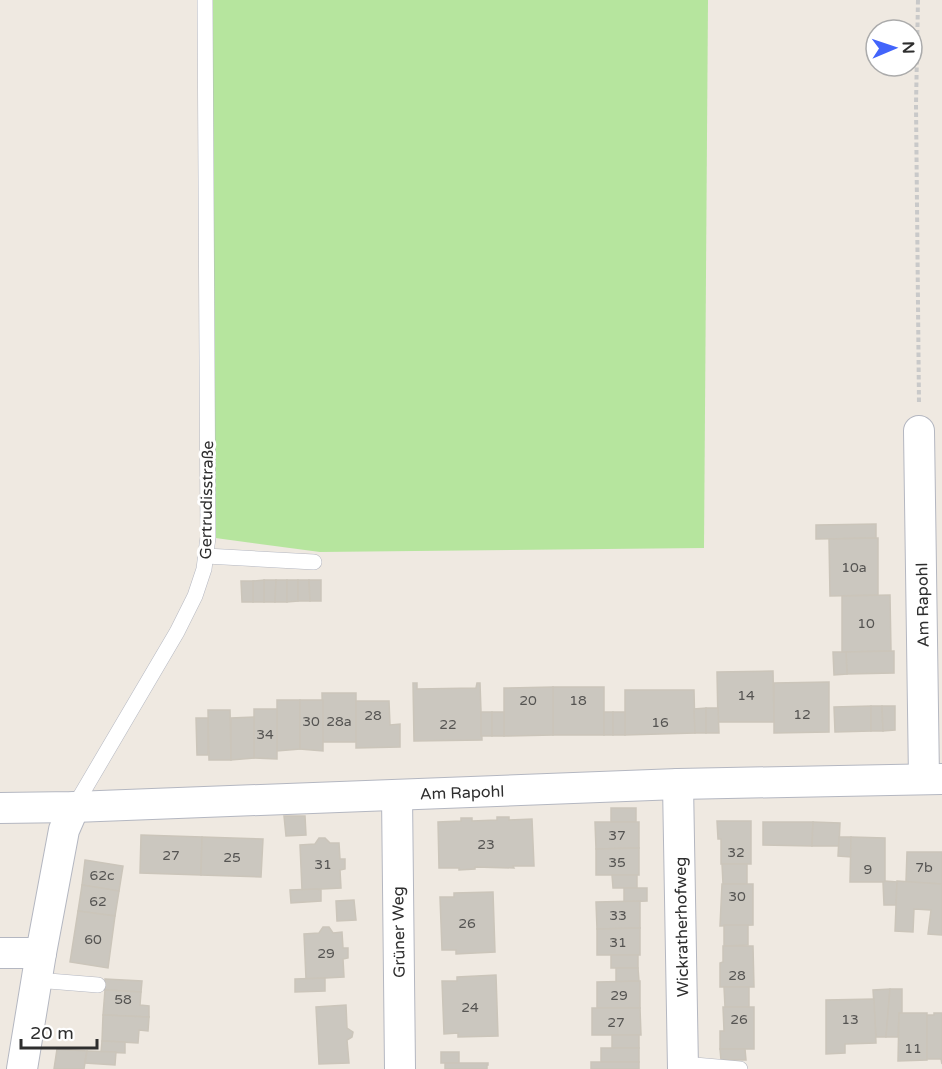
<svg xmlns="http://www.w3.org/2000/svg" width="942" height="1069" font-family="'Varela Round',sans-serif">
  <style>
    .green { fill: #b6e59e }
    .building { fill: #cbc7bf; stroke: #cbc5ba; stroke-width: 1.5 }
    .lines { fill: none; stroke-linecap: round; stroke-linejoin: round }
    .lane-casing { stroke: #b4b7c1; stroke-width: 16 }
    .street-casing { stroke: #b4b7c1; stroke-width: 32 }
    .path { stroke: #c9c9c9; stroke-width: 4; stroke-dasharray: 4.5 3; stroke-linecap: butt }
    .lane { stroke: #fff; stroke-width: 15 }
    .street { stroke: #fff; stroke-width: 30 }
    .labels { text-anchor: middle; stroke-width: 6; stroke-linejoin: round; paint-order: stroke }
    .number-label { font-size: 14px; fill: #555452 }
    .street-label { font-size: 16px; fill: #2e2e2e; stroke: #fff }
  </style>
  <rect width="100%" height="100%" fill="#efe9e1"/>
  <!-- green -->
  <path class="green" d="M205,0H708L704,548L320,552L208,537Z"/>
  <!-- building -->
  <g class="building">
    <path d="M876,524V538L816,539V525Z"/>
    <path d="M878,538V595L830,596L829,539Z"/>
    <path d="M264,580H276L275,602H264Z"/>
    <path d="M264,580V602H253V581Z"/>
    <path d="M276,580H287V602H275Z"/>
    <path d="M287,580H298V601L287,602Z"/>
    <path d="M298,580H309L310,601H298Z"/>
    <path d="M309,580H321V601H310Z"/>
    <path d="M241,581H253V602H242Z"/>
    <path d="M890,595L891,651L842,652V596Z"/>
    <path d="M894,651V673L847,674L846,652Z"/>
    <path d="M833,652H846L847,674L834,675Z"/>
    <path d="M773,671L774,722H718L717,672Z"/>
    <path d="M829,682V732L774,733V683Z"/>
    <path d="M413,683H417V689L476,688L477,683H480L482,740L414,741Z"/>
    <rect x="553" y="687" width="51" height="48"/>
    <path d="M553,687V735L504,736V688Z"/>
    <path d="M625,690H694L695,733L625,735Z"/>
    <path d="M322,693H356V742H323Z"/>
    <path d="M277,700H300V749L277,751Z"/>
    <path d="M300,700H323V751L300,749Z"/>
    <path d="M356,701H389L390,725L400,724V747L356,748Z"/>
    <path d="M871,706V731L835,732L834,707Z"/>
    <path d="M871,706H882L883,731H871Z"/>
    <path d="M882,706H895V730L883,731Z"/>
    <path d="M706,708V733H695L694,709Z"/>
    <path d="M706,708H718L719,733H706Z"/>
    <path d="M254,709H277V759L254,758Z"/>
    <path d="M208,710H230L231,760H209Z"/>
    <rect x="481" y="712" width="11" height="24"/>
    <rect x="492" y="712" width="12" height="24"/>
    <rect x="604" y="712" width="9" height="23"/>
    <rect x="613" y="712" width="12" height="23"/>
    <path d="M254,717V758L231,760V718Z"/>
    <path d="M196,718H208V755H197Z"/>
    <rect x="611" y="808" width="25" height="14"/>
    <path d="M284,816H305L306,835L286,836Z"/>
    <path d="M497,817H509V820L532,819L534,866H513L514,868L475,867V869L459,870V868H439L438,822L461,821V818H472V821L497,820Z"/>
    <path d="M717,821H751V864H721V839H718Z"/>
    <path d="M595,822H639V848L596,849Z"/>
    <path d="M763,822H813L812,846L763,845Z"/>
    <path d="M813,822L840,823L839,846H812Z"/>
    <path d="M141,835L202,837L201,875L140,873Z"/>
    <path d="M202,837L263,839L261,877L201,875Z"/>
    <path d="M839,837H851V857L838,856Z"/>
    <path d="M851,837L885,838V882H850Z"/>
    <path d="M319,838H325L330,843H339L340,859H345V869L340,870L341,888L302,890L300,845L315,844Z"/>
    <path d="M639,848V875H596V849Z"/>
    <path d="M907,852H942V884L906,882Z"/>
    <path d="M85,860L123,866L119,891L82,885Z"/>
    <path d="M722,864H747V884H723Z"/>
    <path d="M612,875H637V888H613Z"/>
    <path d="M885,881L897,882L896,905H884L883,882Z"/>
    <path d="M897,881L942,884V935L928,934L931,910L914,909L913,932L895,931Z"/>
    <path d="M722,884H753V925L720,926Z"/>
    <path d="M82,885L119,891L115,916L78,911Z"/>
    <path d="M624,888H647V901L624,902Z"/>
    <path d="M317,889L321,890V901L291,903L290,890Z"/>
    <path d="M493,892L495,952L456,954V950H442L440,897H454V893Z"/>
    <path d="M354,900L356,920L337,921L336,901Z"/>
    <path d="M640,901V928L597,929L596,902Z"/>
    <path d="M78,911L115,916L108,968L70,962Z"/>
    <path d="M724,925H748V945L724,946Z"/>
    <path d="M323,927H329L333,933L342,932L343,948H348V958L343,959L344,977L306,979L304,934L319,933Z"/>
    <path d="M640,928V955H597V929Z"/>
    <path d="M723,946H753L754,987H720V963L723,962Z"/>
    <rect x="611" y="955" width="27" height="13"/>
    <path d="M616,968H638L639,981L616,982Z"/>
    <path d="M496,975L498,1036L458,1037V1033L444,1034L442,981H457V977Z"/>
    <path d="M325,978V991L295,992V979Z"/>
    <path d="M105,979L142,981L141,992L105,990Z"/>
    <path d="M640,981V1008H597V982Z"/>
    <path d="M724,987H749V1007H725Z"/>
    <path d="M890,989L886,1037H876L873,990Z"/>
    <path d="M890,989H902V1013H899L898,1037H886Z"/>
    <path d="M105,990L141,992L140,1005L149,1006V1017L103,1015Z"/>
    <path d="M874,999L876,1043L845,1044V1053L826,1054V1000Z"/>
    <path d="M346,1005L347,1028L353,1032L352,1037L347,1040L349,1063L319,1064L316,1007Z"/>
    <path d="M723,1007H754V1049H720V1031H724Z"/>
    <path d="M592,1008H640L641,1035H592Z"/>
    <path d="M899,1013H927V1060L898,1061Z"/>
    <path d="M934,1013H942V1064L941,1059H927V1015H934Z"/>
    <path d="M103,1015L149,1017L148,1031L139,1030L138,1043L102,1041Z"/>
    <rect x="612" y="1035" width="27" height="13"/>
    <path d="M102,1041L125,1042V1053L101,1052Z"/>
    <rect x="601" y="1048" width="38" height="14"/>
    <path d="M57,1049L87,1051L84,1069H54Z"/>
    <path d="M720,1049H745L746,1060H721Z"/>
    <path d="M87,1051L116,1052L115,1065L85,1063Z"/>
    <rect x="441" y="1052" width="18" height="11"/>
    <rect x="591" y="1062" width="48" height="7"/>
    <path d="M445,1063H488V1065H487V1069H445Z"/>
  </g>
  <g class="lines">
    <defs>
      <g id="lane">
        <path d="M206,556L314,562"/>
        <path d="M74,807L177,632L195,596L204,569L208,537L205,0"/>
        <path d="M36,980L98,985"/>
        <path d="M683,1064L740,1069"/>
      </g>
      <g id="street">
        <path d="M919,431L924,779"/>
        <path d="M678,784L683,1069"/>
        <path d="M397,795L400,1069"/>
        <path d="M0,808L74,807L678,784L942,779"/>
        <path d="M0,953H41"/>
        <path d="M22,1069L41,953L64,830L74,807"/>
      </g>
    </defs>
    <!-- lane casing -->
    <use href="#lane" class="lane-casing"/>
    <!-- street casing -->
    <use href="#street" class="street-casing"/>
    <!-- path -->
    <path class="path" d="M918,0L916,105L919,404"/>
    <!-- lane -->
    <use href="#lane" class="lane"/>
    <!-- street -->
    <use href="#street" class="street"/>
  </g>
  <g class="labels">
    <!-- number labels -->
    <g class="number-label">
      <text x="854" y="572">10a</text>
      <text x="866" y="628">10</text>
      <text x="746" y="700">14</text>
      <text x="528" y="705">20</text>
      <text x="578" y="705">18</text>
      <text x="802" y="719">12</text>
      <text x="373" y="720">28</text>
      <text x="311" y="726">30</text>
      <text x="339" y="726">28a</text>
      <text x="660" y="727">16</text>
      <text x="448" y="729">22</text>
      <text x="265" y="739">34</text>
      <text x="617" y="840">37</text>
      <text x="486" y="849">23</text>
      <text x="736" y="857">32</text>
      <text x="171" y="860">27</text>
      <text x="232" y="862">25</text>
      <text x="617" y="867">35</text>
      <text x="323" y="869">31</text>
      <text x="924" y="872">7b</text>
      <text x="868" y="874">9</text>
      <text x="102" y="880">62c</text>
      <text x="737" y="901">30</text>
      <text x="98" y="906">62</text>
      <text x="618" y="920">33</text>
      <text x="467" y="928">26</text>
      <text x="93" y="944">60</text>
      <text x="618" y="947">31</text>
      <text x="326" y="958">29</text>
      <text x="737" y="980">28</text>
      <text x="619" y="1000">29</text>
      <text x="123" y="1004">58</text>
      <text x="470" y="1012">24</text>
      <text x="739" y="1024">26</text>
      <text x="850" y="1024">13</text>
      <text x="616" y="1027">27</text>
      <text x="913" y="1053">11</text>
    </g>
    <!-- street labels -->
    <g class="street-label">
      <text transform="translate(206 500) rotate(-89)" y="6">Gertrudisstraße</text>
      <text transform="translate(922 605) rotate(-91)" y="6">Am Rapohl</text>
      <text transform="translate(462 792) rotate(-2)" y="6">Am Rapohl</text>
      <text transform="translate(681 927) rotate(-91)" y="6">Wickratherhofweg</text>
      <text transform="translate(398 932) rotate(-91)" y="6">Grüner Weg</text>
    </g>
  </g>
  <!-- north arrow -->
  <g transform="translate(894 48) rotate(88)"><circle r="28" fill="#ffffff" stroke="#ababab" stroke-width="1.5"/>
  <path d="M0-4.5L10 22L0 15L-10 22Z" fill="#4264fb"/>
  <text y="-9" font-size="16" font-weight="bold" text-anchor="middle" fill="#2e2e2e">N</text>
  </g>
  <!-- scale -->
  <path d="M21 1039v9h76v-9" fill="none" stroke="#2e2e2e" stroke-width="3"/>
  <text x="30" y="1039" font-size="18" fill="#2e2e2e" stroke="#ffffff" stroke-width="4.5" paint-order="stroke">20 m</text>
</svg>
